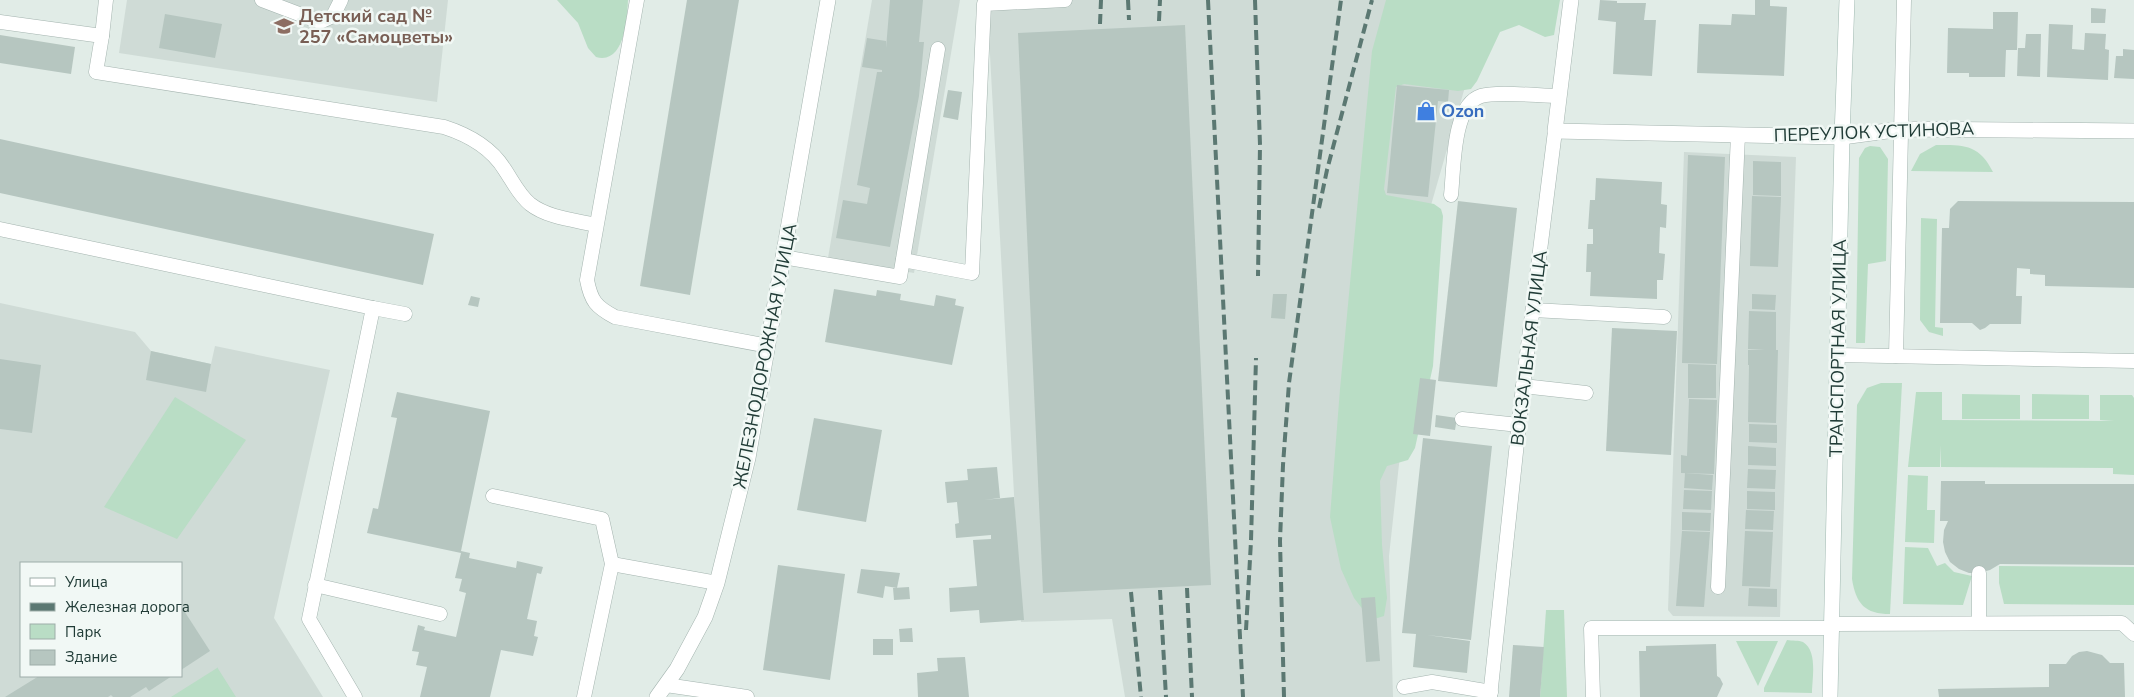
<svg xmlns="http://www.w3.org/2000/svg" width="2134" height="697" font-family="'Nunito Sans',sans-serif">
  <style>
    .built { fill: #cfdbd6; fill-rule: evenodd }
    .green { fill: #b9ddc5 }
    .building { fill: #b6c6c0 }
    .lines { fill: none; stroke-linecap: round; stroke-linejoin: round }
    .lane-casing { stroke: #a4b4af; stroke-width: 15 }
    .street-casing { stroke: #a4b4af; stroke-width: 16 }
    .secondary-casing { stroke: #9fb8b0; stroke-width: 16 }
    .lane { stroke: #fff; stroke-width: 14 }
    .street { stroke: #fff; stroke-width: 15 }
    .secondary { stroke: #fff; stroke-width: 15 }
    .rail { stroke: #5b7872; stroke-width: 4; stroke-dasharray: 10 5; stroke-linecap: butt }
    .labels { text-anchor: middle; stroke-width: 5; stroke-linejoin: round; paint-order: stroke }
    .education-label { font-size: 18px; font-weight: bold; fill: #785e54; stroke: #f1f8f5; text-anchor: start }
    .shop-label { font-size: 18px; font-weight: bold; fill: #366cbe; stroke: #f1f8f5; text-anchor: start }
    .street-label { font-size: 18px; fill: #213c37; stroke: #f1f8f5 }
  </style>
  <rect width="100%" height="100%" fill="#e1ece7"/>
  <!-- built -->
  <g class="built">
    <path d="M127,0H448L437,102L119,53Z"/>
    <path d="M872,0H960L914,273L828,258Z"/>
    <path d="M987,0H1490L1425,226L1389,556L1393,697H1125L1112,619L1021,622Z"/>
    <path d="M1684,152L1796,157L1780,617L1673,616L1668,610Z"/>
    <path d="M0,303L135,332L151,351L211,364L215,346L330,370L274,618L323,697H0ZM21,563H181V676H21Z"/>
  </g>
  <!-- green -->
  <g class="green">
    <path d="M557,0H628C627,18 625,65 596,57L588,48L578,23Z"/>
    <path d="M1386,0H1560L1554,35L1545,37L1519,25L1500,32L1477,81L1471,89L1458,91L1404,84L1396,87L1384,189L1386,195L1434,204L1441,209L1443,216L1433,366L1415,448L1408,460L1387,466L1380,481L1382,545L1387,598L1384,616L1371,620L1354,598L1341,569L1330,517L1340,389L1372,51Z"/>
    <path d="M1936,145C1964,145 1979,144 1993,172L1911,171L1920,154Z"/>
    <path d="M1870,146L1880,147L1888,159L1886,261L1868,264L1865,343H1856L1859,158L1865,148Z"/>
    <path d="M1921,218L1937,219L1935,327L1943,328V336L1929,332L1920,320Z"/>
    <path d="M1881,383H1902L1890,614C1865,614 1856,604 1852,579L1857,405L1867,388Z"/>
    <path d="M1916,392H1942V420L2114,421L2100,420V395H2132L2134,398V475L2113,474V468L1941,467V445L1940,467H1908Z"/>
    <path d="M1962,394L2020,395V419H1962Z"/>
    <path d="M2032,394L2089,395V419H2032Z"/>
    <path d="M175,397L246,440L177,539L104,507Z"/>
    <path d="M1908,475L1928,476L1927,510H1935L1934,543L1905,542Z"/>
    <path d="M1905,547L1928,548L1937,566L1945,563L1954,572L1972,576L1963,605L1903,604Z"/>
    <path d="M1999,566L2134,567V605L2004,604L1999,583Z"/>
    <path d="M1546,610H1564L1567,697H1540Z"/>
    <path d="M1787,640C1792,641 1799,640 1803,642C1818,651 1812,679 1812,693L1764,692V688Z"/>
    <path d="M1736,641H1778L1758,686Z"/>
    <path d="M217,667L236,697H171L217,668Z"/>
  </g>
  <!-- building -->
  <g class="building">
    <path d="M687,0H739L690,295L640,286Z"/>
    <path d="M890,0H923L919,42H924L919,96L890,247L836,238L843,200L867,204L870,188L857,185L877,72H882V70L862,67L867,38L886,41V48Z"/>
    <path d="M1600,0L1617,1V3H1646L1644,20H1656L1652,76L1613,74L1616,22L1598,20Z"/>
    <path d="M1755,0H1770V6L1787,7L1784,76L1697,73L1699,24L1731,25L1732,14L1755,15Z"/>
    <path d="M2091,8L2106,9L2105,23H2091Z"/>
    <path d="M1993,12H2018L2017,50H2006L2005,77H1969V73H1947L1948,28L1993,29Z"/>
    <path d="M165,14L222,24L215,58L159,48Z"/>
    <path d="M2049,24L2073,25L2072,49L2084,50L2085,33L2106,34L2105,49L2109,50L2108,80L2047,77Z"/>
    <path d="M1185,25L1211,585L1043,593L1018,33Z"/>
    <path d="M2026,34H2041L2040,77L2017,76L2018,48H2025Z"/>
    <path d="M0,35L75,47L71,74L0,63Z"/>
    <path d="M2123,49L2134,50V79L2114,78L2116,56H2123Z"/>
    <path d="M1397,85L1449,90L1448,102L1438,101L1428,197L1387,193Z"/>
    <path d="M948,90L962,92L958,120L943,117Z"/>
    <path d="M0,139L434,234L423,285L0,193Z"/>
    <path d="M1688,155L1725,157L1717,364L1682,363Z"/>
    <path d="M1753,161L1781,162V196L1753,195Z"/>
    <path d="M1596,178L1662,182L1661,204L1667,205L1666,228L1660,227L1659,253L1665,254L1663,280H1657V299L1590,296L1591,272H1586L1587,244H1593V229H1588L1590,200H1595Z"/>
    <path d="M1752,196L1781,197L1778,267L1750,266Z"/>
    <path d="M1458,201L1517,208L1497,387L1438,381Z"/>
    <path d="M1958,201L2134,202V288L2045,286V275L2030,274V269L2017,268L2016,296H2022L2021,324H1990L1985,328L1980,330L1972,323H1940L1942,228H1949L1950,209Z"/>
    <path d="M834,289L876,296L877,290L901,294L900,300L934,306L936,295L956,299L955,305L964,307L952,365L825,342Z"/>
    <path d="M1273,294H1287L1285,319L1271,318Z"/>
    <path d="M1752,294L1776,295L1775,310L1752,309Z"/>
    <path d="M471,296L480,298L478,307L468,305Z"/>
    <path d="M1749,311L1776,312V350H1778L1776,423L1748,422L1749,365H1761H1748V350L1765,349H1748Z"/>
    <path d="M1612,328L1677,331L1671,455L1606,451Z"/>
    <path d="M151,351L211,364L206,392L146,380Z"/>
    <path d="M0,359L41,365L32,433L0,429Z"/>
    <path d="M1688,364L1716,365V398H1688Z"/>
    <path d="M1420,378L1436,380L1430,436L1413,434Z"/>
    <path d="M397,392L490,411L461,551L470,553L469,558L516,568L517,561L543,567L541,574L537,573L527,619L537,621L534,636L538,637L533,656L501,650L490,697H420L427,667L416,665L419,652L412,651L418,625L425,627L424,630L456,637L466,593L459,591L462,579L455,578L461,553L367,533L373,508L378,509L397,418L391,417Z"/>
    <path d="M1689,399L1717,400L1714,474L1681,473V455L1687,456Z"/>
    <path d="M1436,415L1457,418L1455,430L1435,427Z"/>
    <path d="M814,418L882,430L866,522L797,510Z"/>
    <path d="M1749,424L1777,425V443L1749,442Z"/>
    <path d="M1423,438L1492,446L1471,640L1427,635L1470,641L1467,673L1413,667L1416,634L1402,633Z"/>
    <path d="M1748,446L1776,448V466L1748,465Z"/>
    <path d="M997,467L1000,498L984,500L1014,497L1024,620L980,623L979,610L950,612L949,588L977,586L973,540L991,539V535L956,538L955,524L959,523L957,502L947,503L945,482L968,480L967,469Z"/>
    <path d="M1748,469L1776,470L1775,489L1747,488Z"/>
    <path d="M1685,473L1713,475L1712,490L1684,488Z"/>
    <path d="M1941,481H1985V484H2134V565L2000,564L1990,570L1979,573H1969L1959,569L1950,562L1945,552L1943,542L1944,530L1948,521H1940Z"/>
    <path d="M1684,490L1712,491L1711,510L1683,509Z"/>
    <path d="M1747,491L1775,492V510L1747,509Z"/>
    <path d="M1746,510L1774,511L1773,530L1745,529Z"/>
    <path d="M1682,512L1711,513L1710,531L1682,530Z"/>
    <path d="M1682,531L1710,532L1704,607L1676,606Z"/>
    <path d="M1745,531L1773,532L1770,587L1742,586Z"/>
    <path d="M778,565L845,574L830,680L763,670Z"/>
    <path d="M861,569L900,573L897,588L885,586L883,598L857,593Z"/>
    <path d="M909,587L910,599L894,600L893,588Z"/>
    <path d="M1749,588L1777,589V607L1748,606Z"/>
    <path d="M1375,597L1380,661L1366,662L1361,598Z"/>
    <path d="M181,606L210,651L181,670Z"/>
    <path d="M912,628L913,642H900L899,629Z"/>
    <rect x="873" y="639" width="20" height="16"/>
    <path d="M1716,644L1717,676L1720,678L1723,684L1717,697H1640L1639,651H1646V646Z"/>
    <path d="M1513,645L1544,647L1540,697H1509Z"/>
    <path d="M2087,651L2102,655L2110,663H2124L2125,697H1939L1938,689L2049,687V664H2066L2072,656L2079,652Z"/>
    <path d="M965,657L969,697H918L917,673L938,671L937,658Z"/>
    <path d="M39,676H172L149,691L146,687L130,697H113L111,695L108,697H5Z"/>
  </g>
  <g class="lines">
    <defs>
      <g id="lane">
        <path d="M262,0L320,22L333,16L341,0"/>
        <path d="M637,0L587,280C591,301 596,307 615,317L768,346"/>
        <path d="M0,22L102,36L96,72L444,127C469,135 491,147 505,170C513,182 519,195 530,204C548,218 575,220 596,225"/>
        <path d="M102,36L106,0"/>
        <path d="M1451,195C1454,170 1452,105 1481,96C1497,91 1540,96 1559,96"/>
        <path d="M0,229L373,308L309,619L355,697"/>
        <path d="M783,257L900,277L938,49"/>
        <path d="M903,260L972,273L984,4L1065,0"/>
        <path d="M373,308L405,314"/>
        <path d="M1533,310L1664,317"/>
        <path d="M1838,355L2134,361"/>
        <path d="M1896,356L1904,0"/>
        <path d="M1523,386L1586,393"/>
        <path d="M1462,419L1519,425"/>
        <path d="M493,496L602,519L612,564"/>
        <path d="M315,585L440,614"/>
        <path d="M1718,587L1738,135"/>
        <path d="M1979,623V573"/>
        <path d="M1833,624L2122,623L2134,634"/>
        <path d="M666,685L747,697"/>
        <path d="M1404,687L1432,682L1491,692"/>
        <path d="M584,697L612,564L717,583"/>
        <path d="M1490,697L1523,386L1555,131"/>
        <path d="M1593,697L1591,628H1833"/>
      </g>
      <g id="street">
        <path d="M1571,0L1555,131L1842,137L1902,129L2134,131"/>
        <path d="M657,697L677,669L705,617L717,583L748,458L828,0"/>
      </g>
      <path id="secondary" d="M1830,697L1842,137L1847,0"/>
    </defs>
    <!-- lane casing -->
    <use href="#lane" class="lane-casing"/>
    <!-- street casing -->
    <use href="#street" class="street-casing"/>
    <!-- secondary casing -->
    <use href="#secondary" class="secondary-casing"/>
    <!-- lane -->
    <use href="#lane" class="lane"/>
    <!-- street -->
    <use href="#street" class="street"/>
    <!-- secondary -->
    <use href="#secondary" class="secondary"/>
    <!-- rail -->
    <g class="rail">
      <path d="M1128,0L1129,20"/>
      <path d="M1208,0L1243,697"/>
      <path d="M1255,0L1260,145L1258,276"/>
      <path d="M1159,21L1160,0"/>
      <path d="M1100,24L1101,0"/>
      <path d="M1319,208L1327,170L1372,0"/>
      <path d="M1187,588L1192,697"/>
      <path d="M1160,590L1166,697"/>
      <path d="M1131,592L1141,697"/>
      <path d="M1246,630L1251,541L1256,358"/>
      <path d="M1284,697L1280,541L1283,465L1289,383L1341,0"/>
    </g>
  </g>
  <!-- icons -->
  <defs>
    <symbol id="school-bare" viewBox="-9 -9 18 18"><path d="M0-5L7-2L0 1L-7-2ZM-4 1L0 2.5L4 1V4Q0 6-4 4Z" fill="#8d6e63" stroke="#f1f8f5" stroke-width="2.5" paint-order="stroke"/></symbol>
    <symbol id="shop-bare" viewBox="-9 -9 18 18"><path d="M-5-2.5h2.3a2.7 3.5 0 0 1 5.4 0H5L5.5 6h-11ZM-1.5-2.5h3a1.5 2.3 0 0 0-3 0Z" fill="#3f7fe0" stroke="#f1f8f5" stroke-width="2.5" paint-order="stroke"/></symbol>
  </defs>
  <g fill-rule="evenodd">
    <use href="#school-bare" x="270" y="12" width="28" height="28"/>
    <use href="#shop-bare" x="1412" y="97" width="28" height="28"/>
  </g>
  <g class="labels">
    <!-- education labels -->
    <g class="education-label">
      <text x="299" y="22">Детский сад №<tspan x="299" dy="21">257 «Самоцветы»</tspan></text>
    </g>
    <!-- shop labels -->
    <g class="shop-label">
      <text x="1441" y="117">Ozon</text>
    </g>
    <!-- street labels -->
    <g class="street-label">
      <text transform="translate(1874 132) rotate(-2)" y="6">ПЕРЕУЛОК УСТИНОВА</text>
      <text transform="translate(1529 348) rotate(-83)" y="6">ВОКЗАЛЬНАЯ УЛИЦА</text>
      <text transform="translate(1838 348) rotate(-89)" y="6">ТРАНСПОРТНАЯ УЛИЦА</text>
      <text transform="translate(765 356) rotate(-79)" y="6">ЖЕЛЕЗНОДОРОЖНАЯ УЛИЦА</text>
    </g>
  </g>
  <!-- legend -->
  <rect x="20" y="562" width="162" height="115" fill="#f1f8f5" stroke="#9eada9"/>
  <rect x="30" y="578" width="25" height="8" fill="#ffffff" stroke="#9eada9"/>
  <text x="65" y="587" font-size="15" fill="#213c37">Улица</text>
  <rect x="30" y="603" width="25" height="8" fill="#5b7872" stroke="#9eada9"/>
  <text x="65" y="612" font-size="15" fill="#213c37">Железная дорога</text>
  <rect x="30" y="624" width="25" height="15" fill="#b9ddc5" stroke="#9eada9"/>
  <text x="65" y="637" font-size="15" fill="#213c37">Парк</text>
  <rect x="30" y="650" width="25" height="15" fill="#b6c6c0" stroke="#9eada9"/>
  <text x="65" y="662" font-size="15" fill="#213c37">Здание</text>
</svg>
